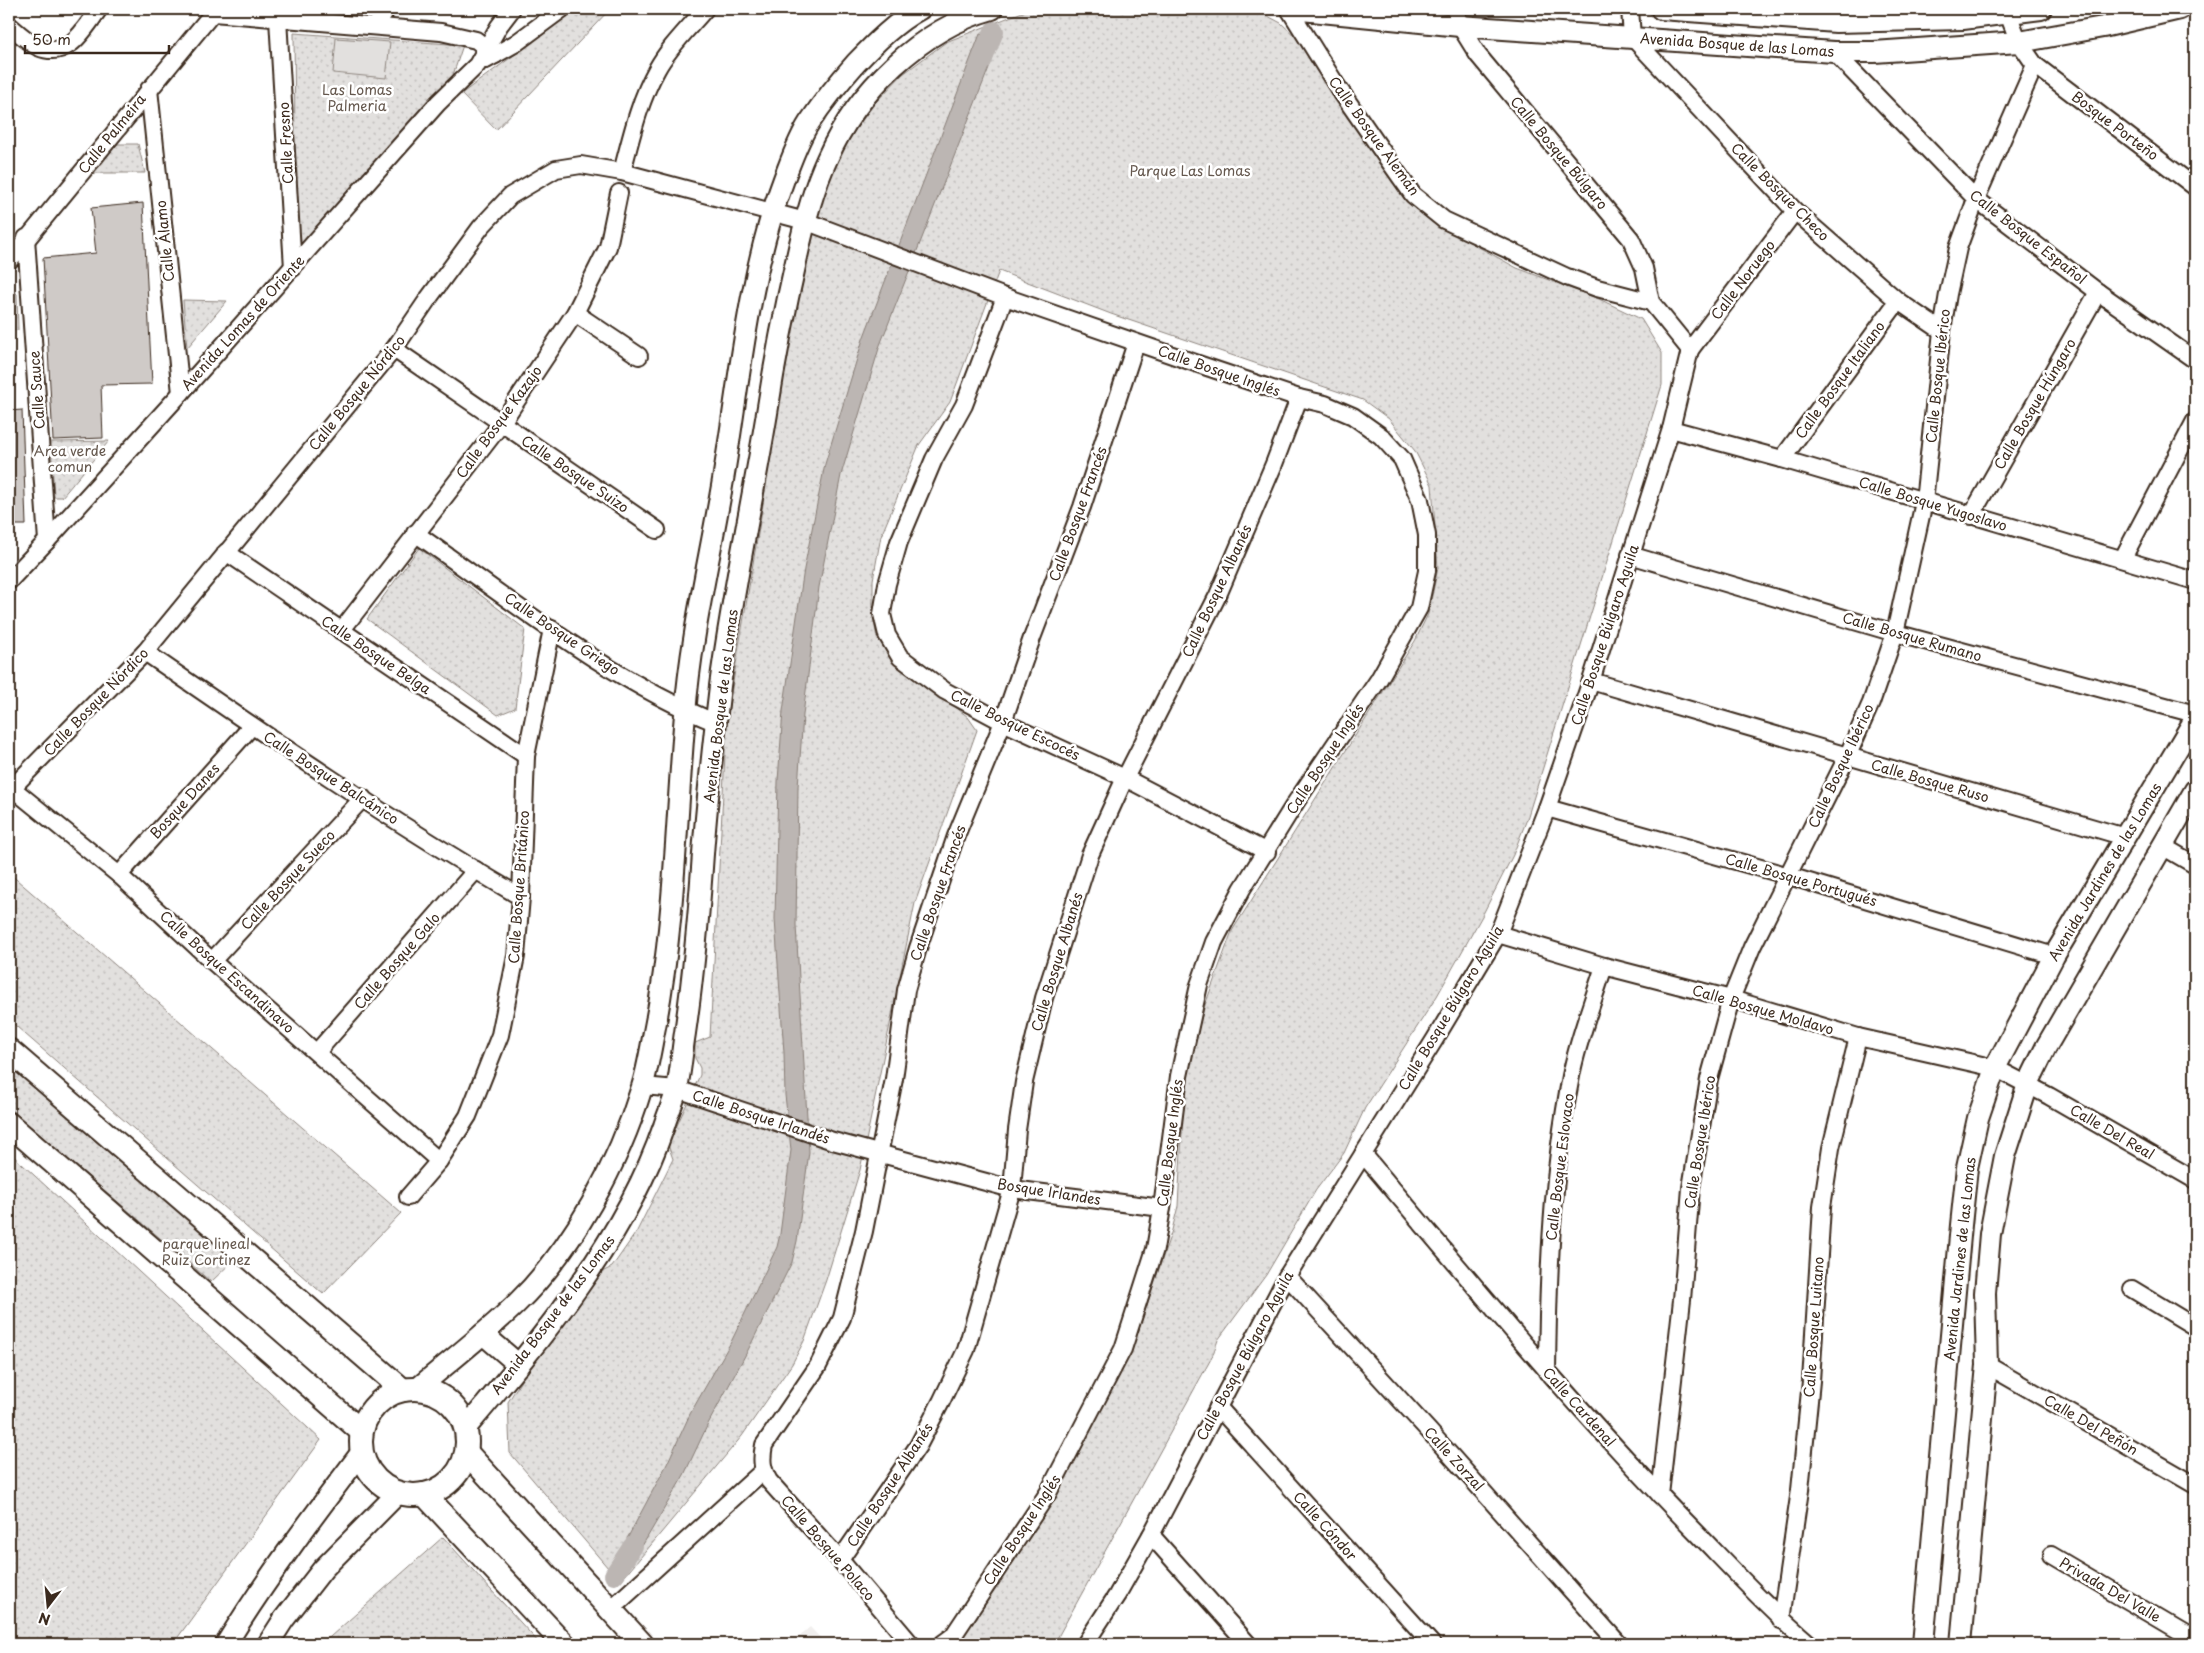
<svg xmlns="http://www.w3.org/2000/svg" width="2204" height="1653" font-family="'Playpen Sans',sans-serif">
  <style>
    .built { fill: #f1efee }
    .grass { fill: url(#grass-dots); stroke: #8e857e }
    .pitch { fill: #e2e0de; stroke: #8e857e }
    .water { fill: #bcb6b3; stroke: #887e77 }
    .lines { fill: none; stroke-linecap: round; stroke-linejoin: round }
    .canal { stroke: #bcb6b3; stroke-width: 20 }
    .building { fill: #cfcac7; stroke: #3b2a1e }
    .minor-casing { stroke: #3b2a1e; stroke-width: 20 }
    .tertiary-casing { stroke: #3b2a1e; stroke-width: 24 }
    .secondary-casing { stroke: #3b2a1e; stroke-width: 26 }
    .minor { stroke: #fff; stroke-width: 16 }
    .tertiary { stroke: #fff; stroke-width: 20 }
    .secondary { stroke: #fff; stroke-width: 22 }
    .labels { text-anchor: middle; stroke-width: 5; stroke-linejoin: round; paint-order: stroke }
    .street-label { font-size: 14px; fill: #3b2a1e; stroke: #fff }
    .park-label { font-size: 14px; fill: #65584e; stroke: #fff }
  </style>
  <defs>
    <pattern id="grass-dots" width="8" height="8" patternUnits="userSpaceOnUse" patternTransform="scale(1.25)"><rect width="8" height="8" fill="#e2e0de"/><path d="M2 2h.1M6 6h.1" fill="none" stroke="#c3c0be" stroke-width="1.8" stroke-linecap="round"/></pattern>
  </defs>
  <rect width="100%" height="100%" fill="#fff"/>
  <filter id="ink" filterUnits="userSpaceOnUse"><feTurbulence type="fractalNoise" baseFrequency=".02" numOctaves="2"/><feDisplacementMap in="SourceGraphic" scale="10" xChannelSelector="R" yChannelSelector="G"/><feConvolveMatrix kernelMatrix="1 2 1 2 8 2 1 2 1" color-interpolation-filters="sRGB"/></filter>
  <g filter="url(#ink)">
    <!-- built -->
    <path class="built" d="M810,1627L826,1644H790Z"/>
    <!-- grass -->
    <g class="grass">
      <path d="M577,9H610L496,130L461,94Z"/>
      <path d="M1030,9H1182L1264,14L1281,23L1298,39L1327,87L1388,170L1438,225L1517,268L1599,299L1641,319L1662,353V385L1527,819L1513,855L1482,916L1437,996L1365,1108L1344,1153L1316,1190L1266,1275L1218,1340L1212,1357L1054,1644H958L1027,1541L1082,1447L1131,1353L1172,1230L1178,1206L1185,1077L1205,1005L1232,931L1415,641L1428,614L1438,568L1432,485L1415,451L1389,419L1363,400L1111,314L999,271L950,402L919,445L881,536L873,580V616L877,638L892,657L968,717L977,730L915,903L860,1170L826,1280L804,1341L792,1364L742,1436L620,1582L510,1453L508,1402L547,1338L598,1274L612,1267L637,1231L673,1159L668,1145L700,1075V1068L695,1058V1043L710,1037L727,718L763,504L790,322L822,189L850,137L875,103L903,74L946,42Z"/>
      <path d="M294,33L463,45L449,87L296,256Z"/>
      <path d="M117,144H138L145,173H94Z"/>
      <path d="M9,290L14,291L17,294L18,330L9,331Z"/>
      <path d="M183,300L227,301L187,348Z"/>
      <path d="M109,441L62,497H54L51,442Z"/>
      <path d="M419,548L525,629L515,708L498,715L367,619Z"/>
      <path d="M9,873L401,1213L323,1294L9,1020Z"/>
      <path d="M9,1062L239,1255L211,1282L9,1108Z"/>
      <path d="M9,1152L321,1440L173,1644H9Z"/>
      <path d="M443,1537L540,1644H322Z"/>
    </g>
    <!-- pitch -->
    <path class="pitch" d="M336,38L390,42L386,78L333,73Z"/>
    <!-- water -->
    <path class="water" d="M980,34L1001,37L880,345L841,475L819,587L803,715L798,787L796,925L809,1152L797,1241L792,1262L747,1352L708,1424L684,1475L625,1575L613,1565L667,1464L690,1414L731,1342L777,1247L780,1234L791,1150L785,1095L784,1053L775,919L778,781L783,711L804,569L825,464L863,339Z"/>
    <g class="lines">
      <!-- canal -->
      <g class="canal">
        <path d="M982,61L994,31"/>
        <path d="M614,1575L633,1546"/>
      </g>
    </g>
    <!-- building -->
    <g class="building">
      <path d="M143,203L152,384L101,385L103,438L53,440L43,258L96,253L91,208Z"/>
      <path d="M22,410L26,525H9V411Z"/>
    </g>
    <g class="lines">
      <defs>
        <g id="minor">
          <path d="M1289,9L1337,86L1382,151L1413,195L1444,220L1567,277L1597,288L1651,302"/>
          <path d="M1630,9L1632,37L1795,211L1898,301L1942,331"/>
          <path d="M213,13L441,32L476,40L495,55"/>
          <path d="M278,19L293,268"/>
          <path d="M9,25C17,32 28,42 38,47C69,60 84,29 99,9"/>
          <path d="M375,26L387,9"/>
          <path d="M1834,52L1976,199L2098,292L2195,360"/>
          <path d="M486,60L516,43L562,9"/>
          <path d="M2035,65L2195,187"/>
          <path d="M149,89L181,393"/>
          <path d="M622,172C631,138 639,101 657,69C669,47 689,28 705,9"/>
          <path d="M26,238L47,541"/>
          <path d="M9,261L216,9"/>
          <path d="M1005,297L964,405L934,459L899,542L887,584L882,614L887,635L900,657L945,691L1003,722L1125,778L1267,852"/>
          <path d="M575,313L639,356"/>
          <path d="M394,349L657,530"/>
          <path d="M1690,350L1795,211"/>
          <path d="M1671,429L1782,459L2195,581"/>
          <path d="M1782,459L1898,301"/>
          <path d="M1971,516L2098,292"/>
          <path d="M415,533C510,599 610,681 717,723"/>
          <path d="M226,552L526,756"/>
          <path d="M1630,555L1895,633L2195,714"/>
          <path d="M2123,558L2195,421"/>
          <path d="M9,581L47,541L181,393L438,103L477,65L499,26L512,9"/>
          <path d="M341,631L501,424L575,313L608,247L619,193"/>
          <path d="M145,652C268,737 392,822 521,897"/>
          <path d="M1591,681L2125,837"/>
          <path d="M12,788L119,875L212,961L439,1161"/>
          <path d="M9,791L145,652L394,349L428,299L481,227L510,196L556,169L581,165L622,172L805,221L1005,297L1204,366L1299,398L1325,404L1353,416L1381,436L1402,459L1420,500L1427,535V571L1419,608L1379,679L1296,802L1242,889L1214,942L1199,985L1179,1076L1162,1208L1155,1249L1123,1349L1048,1493L953,1636L942,1644"/>
          <path d="M1547,808L1789,876L2054,956"/>
          <path d="M2164,847L2195,865"/>
          <path d="M119,875L252,726"/>
          <path d="M1498,934L1604,966L1731,999L1858,1037L1995,1068L2049,1096L2195,1180"/>
          <path d="M212,961L363,798"/>
          <path d="M317,1052L476,870"/>
          <path d="M643,1086L677,1089L833,1141L1012,1189L1162,1208"/>
          <path d="M1363,1154C1472,1283 1579,1413 1697,1533C1734,1571 1770,1610 1810,1644"/>
          <path d="M408,1197L439,1161L468,1116L500,1035L516,956L521,897L526,756L552,629"/>
          <path d="M1287,1276L1429,1431L1619,1644"/>
          <path d="M2132,1289L2195,1327"/>
          <path d="M1987,1365L2195,1485"/>
          <path d="M1547,1372C1548,1273 1552,1173 1571,1076C1578,1039 1593,1002 1604,966"/>
          <path d="M1218,1407L1432,1644"/>
          <path d="M1660,1495L1682,1300L1691,1188L1709,1079L1731,999L1752,947L1847,757L1871,703L1895,633L1924,502L1942,331L1948,294L1958,248L1976,199L2035,65L2019,42L2006,9"/>
          <path d="M1151,1535L1248,1644"/>
          <path d="M2051,1555L2195,1640"/>
          <path d="M840,1560L918,1446L941,1402L966,1350L1012,1189L1017,1130L1024,1082L1044,998L1090,855L1125,778L1218,595L1274,464L1299,398"/>
          <path d="M611,1609L763,1471"/>
          <path d="M1781,1620L1800,1490L1811,1381L1822,1207L1831,1148L1858,1037"/>
          <path d="M911,1644L840,1560L769,1481C762,1469 761,1460 764,1445L818,1366L842,1318L864,1231L894,1079L906,990L918,948L956,836L1003,722L1032,638L1082,507L1136,343"/>
          <path d="M1085,1644L1117,1595L1151,1535L1287,1276L1435,1039L1498,934L1547,808L1591,681L1671,429L1690,350L1651,302L1644,268L1631,239L1478,55L1460,26L1455,9"/>
        </g>
        <g id="tertiary">
          <path d="M1292,9L1460,26L1834,52H1874L2019,42L2103,27L2180,9"/>
          <path d="M1661,9L1836,22L1963,19L2041,9"/>
          <path d="M483,1334L519,1365"/>
          <path d="M417,1389C450,1361 485,1334 516,1304C573,1249 619,1163 642,1087C648,1068 651,1047 655,1027C675,924 676,819 685,714C691,635 710,558 723,480C740,379 748,275 784,179C791,161 798,140 809,123C823,102 839,82 856,63C875,43 896,22 920,9"/>
          <path d="M465,1429C542,1338 625,1240 664,1126C668,1113 674,1101 677,1088C681,1070 682,1051 685,1033C693,978 698,924 702,868C706,808 713,746 720,686C732,595 752,504 767,413C775,360 785,309 797,257C804,224 813,189 827,159C857,91 920,29 992,9"/>
          <path d="M226,1644C267,1577 314,1515 361,1453"/>
          <path d="M268,1644L284,1619L323,1569L398,1493"/>
          <path d="M1923,1644L1961,1225L1967,1168L1978,1118L1995,1068L2054,956L2195,719"/>
          <path d="M1961,1644L1987,1365L1985,1293L1990,1234L2005,1156L2028,1084L2046,1047L2195,790"/>
        </g>
        <g id="secondary">
          <path d="M9,1050L403,1390"/>
          <path d="M9,1124L361,1431"/>
          <circle cx="414" cy="1442" r="53"/>
          <path d="M467,1453L642,1644"/>
          <path d="M424,1494L564,1644"/>
        </g>
      </defs>
      <!-- minor casing -->
      <use href="#minor" class="minor-casing"/>
      <!-- tertiary casing -->
      <use href="#tertiary" class="tertiary-casing"/>
      <!-- secondary casing -->
      <use href="#secondary" class="secondary-casing"/>
      <!-- minor -->
      <use href="#minor" class="minor"/>
      <!-- tertiary -->
      <use href="#tertiary" class="tertiary"/>
      <!-- secondary -->
      <use href="#secondary" class="secondary"/>
    </g>
  </g>
  <g class="labels">
    <!-- street labels -->
    <g class="street-label">
      <text transform="translate(1737 45) rotate(4)" y="5">Avenida Bosque de las Lomas</text>
      <text transform="translate(2115 126) rotate(37)" y="5">Bosque Porteño</text>
      <text transform="translate(112 134) rotate(-51)" y="5">Calle Palmeira</text>
      <text transform="translate(1374 136) rotate(54)" y="5">Calle Bosque Alemán</text>
      <text transform="translate(286 143) rotate(-93)" y="5">Calle Fresno</text>
      <text transform="translate(1559 153) rotate(50)" y="5">Calle Bosque Búlgaro</text>
      <text transform="translate(1780 192) rotate(45)" y="5">Calle Bosque Checo</text>
      <text transform="translate(2028 237) rotate(38)" y="5">Calle Bosque Español</text>
      <text transform="translate(165 241) rotate(-96)" y="5">Calle Álamo</text>
      <text transform="translate(1743 280) rotate(-53)" y="5">Calle Noruego</text>
      <text transform="translate(243 323) rotate(-48)" y="5">Avenida Lomas de Oriente</text>
      <text transform="translate(1219 371) rotate(19)" y="5">Calle Bosque Inglés</text>
      <text transform="translate(1938 376) rotate(-84)" y="5">Calle Bosque Ibérico</text>
      <text transform="translate(1840 380) rotate(-54)" y="5">Calle Bosque Italiano</text>
      <text transform="translate(37 390) rotate(-94)" y="5">Calle Sauce</text>
      <text transform="translate(357 393) rotate(-51)" y="5">Calle Bosque Nórdico</text>
      <text transform="translate(2035 404) rotate(-60)" y="5">Calle Bosque Húngaro</text>
      <text transform="translate(499 422) rotate(-54)" y="5">Calle Bosque Kazajo</text>
      <text transform="translate(575 474) rotate(34)" y="5">Calle Bosque Suizo</text>
      <text transform="translate(1933 504) rotate(17)" y="5">Calle Bosque Yugoslavo</text>
      <text transform="translate(1078 514) rotate(-70)" y="5">Calle Bosque Francés</text>
      <text transform="translate(1217 591) rotate(-65)" y="5">Calle Bosque Albanés</text>
      <text transform="translate(562 634) rotate(34)" y="5">Calle Bosque Griego</text>
      <text transform="translate(1605 635) rotate(-72)" y="5">Calle Bosque Búlgaro Aguila</text>
      <text transform="translate(1912 637) rotate(16)" y="5">Calle Bosque Rumano</text>
      <text transform="translate(376 655) rotate(34)" y="5">Calle Bosque Belga</text>
      <text transform="translate(96 702) rotate(-46)" y="5">Calle Bosque Nórdico</text>
      <text transform="translate(721 706) rotate(-83)" y="5">Avenida Bosque de las Lomas</text>
      <text transform="translate(1015 725) rotate(26)" y="5">Calle Bosque Escocés</text>
      <text transform="translate(1325 759) rotate(-57)" y="5">Calle Bosque Inglés</text>
      <text transform="translate(1841 766) rotate(-65)" y="5">Calle Bosque Ibérico</text>
      <text transform="translate(331 778) rotate(33)" y="5">Calle Bosque Balcánico</text>
      <text transform="translate(1930 781) rotate(16)" y="5">Calle Bosque Ruso</text>
      <text transform="translate(185 801) rotate(-48)" y="5">Bosque Danes</text>
      <text transform="translate(2105 872) rotate(-59)" y="5">Avenida Jardines de las Lomas</text>
      <text transform="translate(288 880) rotate(-47)" y="5">Calle Bosque Sueco</text>
      <text transform="translate(1801 880) rotate(16)" y="5">Calle Bosque Portugués</text>
      <text transform="translate(519 887) rotate(-86)" y="5">Calle Bosque Británico</text>
      <text transform="translate(938 893) rotate(-71)" y="5">Calle Bosque Francés</text>
      <text transform="translate(397 961) rotate(-49)" y="5">Calle Bosque Galo</text>
      <text transform="translate(1057 962) rotate(-73)" y="5">Calle Bosque Albanés</text>
      <text transform="translate(227 972) rotate(42)" y="5">Calle Bosque Escandinavo</text>
      <text transform="translate(1451 1008) rotate(-59)" y="5">Calle Bosque Búlgaro Aguila</text>
      <text transform="translate(1763 1010) rotate(16)" y="5">Calle Bosque Moldavo</text>
      <text transform="translate(761 1117) rotate(18)" y="5">Calle Bosque Irlandés</text>
      <text transform="translate(2112 1132) rotate(30)" y="5">Calle Del Real</text>
      <text transform="translate(1700 1142) rotate(-81)" y="5">Calle Bosque Ibérico</text>
      <text transform="translate(1170 1143) rotate(-83)" y="5">Calle Bosque Inglés</text>
      <text transform="translate(1560 1167) rotate(-83)" y="5">Calle Bosque Eslovaco</text>
      <text transform="translate(1049 1192) rotate(9)" y="5">Bosque Irlandes</text>
      <text transform="translate(1960 1259) rotate(-84)" y="5">Avenida Jardines de las Lomas</text>
      <text transform="translate(553 1315) rotate(-53)" y="5">Avenida Bosque de las Lomas</text>
      <text transform="translate(1814 1327) rotate(-86)" y="5">Calle Bosque Luitano</text>
      <text transform="translate(1245 1356) rotate(-62)" y="5">Calle Bosque Búlgaro Aguila</text>
      <text transform="translate(1579 1407) rotate(48)" y="5">Calle Cardenal</text>
      <text transform="translate(2091 1425) rotate(30)" y="5">Calle Del Peñón</text>
      <text transform="translate(1454 1459) rotate(48)" y="5">Calle Zorzal</text>
      <text transform="translate(890 1485) rotate(-57)" y="5">Calle Bosque Albanés</text>
      <text transform="translate(1325 1526) rotate(48)" y="5">Calle Cóndor</text>
      <text transform="translate(1022 1530) rotate(-57)" y="5">Calle Bosque Inglés</text>
      <text transform="translate(828 1548) rotate(49)" y="5">Calle Bosque Polaco</text>
      <text transform="translate(2110 1590) rotate(30)" y="5">Privada Del Valle</text>
    </g>
    <!-- park labels -->
    <g class="park-label">
      <text x="357" y="95">Las Lomas<tspan x="357" dy="16">Palmeria</tspan></text>
      <text x="1190" y="176">Parque Las Lomas</text>
      <text x="70" y="456">Area verde<tspan x="70" dy="16">comun</tspan></text>
      <text x="206" y="1249">parque lineal<tspan x="206" dy="16">Ruiz Cortinez</tspan></text>
    </g>
  </g>
  <!-- margin -->
  <rect width="2204" height="1653" fill="none" stroke="#fff" stroke-width="30"/>
  <rect x="15" y="15" width="2174" height="1623" fill="none" stroke="#3b2a1e" stroke-width="2" filter="url(#ink)"/>
  <!-- north arrow -->
  <g transform="translate(48 1606) rotate(196)" stroke="#ffffff" stroke-width="4" paint-order="stroke">
  <path d="M0-4L9 19L0 12L-9 19Z" fill="#3b2a1e"/>
  <text y="-8" font-size="14" font-weight="bold" text-anchor="middle" fill="#3b2a1e">N</text>
  </g>
  <!-- scale -->
  <path d="M25 45v8h144v-8" fill="none" stroke="#3b2a1e" stroke-width="2.5"/>
  <text x="32" y="45" font-size="15" fill="#3b2a1e" stroke="#ffffff" stroke-width="4" paint-order="stroke">50 m</text>
</svg>
